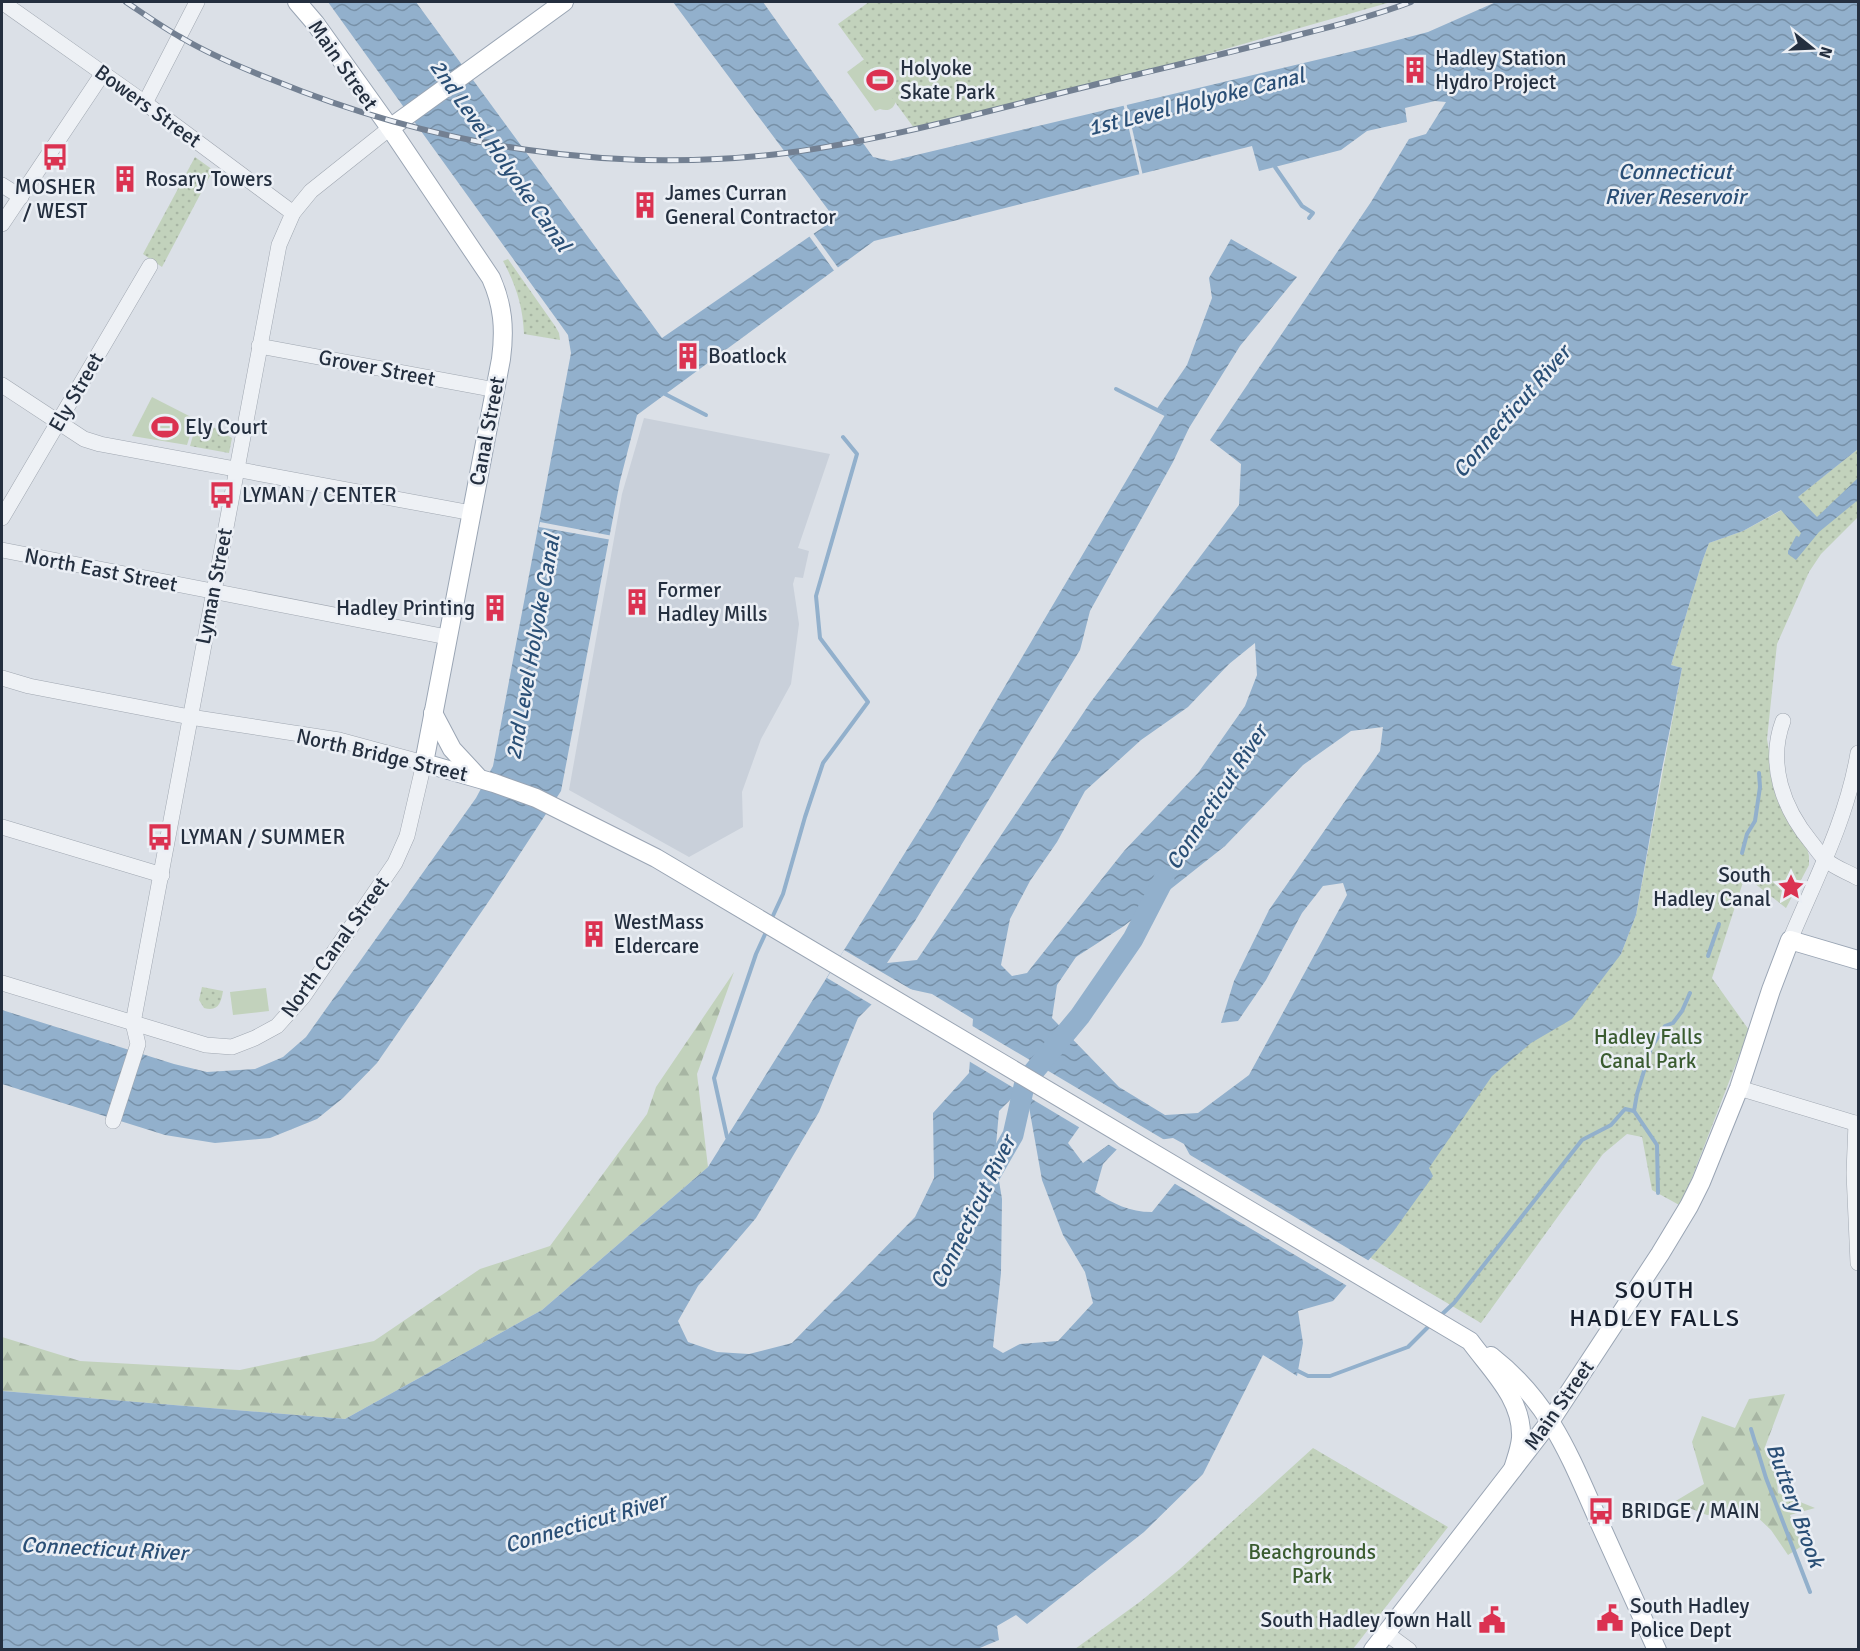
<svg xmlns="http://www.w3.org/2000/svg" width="1860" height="1651" font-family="Signika,sans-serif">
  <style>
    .built { fill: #c9d0da }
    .grass { fill: #c2d2bc }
    .forest { fill: url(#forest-firs) }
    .park { fill: url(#park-dots) }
    .water { fill: url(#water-waves); fill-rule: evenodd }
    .pier { fill: #dbe0e7 }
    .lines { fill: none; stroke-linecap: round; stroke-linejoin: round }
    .stream { stroke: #92b0cc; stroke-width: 4 }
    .river { stroke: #92b0cc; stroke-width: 21 }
    .minor-casing { stroke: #a0a7b1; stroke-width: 16 }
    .major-casing { stroke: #9aa5b4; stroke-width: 20 }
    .minor { stroke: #eef1f5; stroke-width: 15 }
    .major { stroke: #fff; stroke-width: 18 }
    .rail-casing { stroke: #738092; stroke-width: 6 }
    .rail { stroke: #ebeff5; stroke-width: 4; stroke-dasharray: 11; stroke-linecap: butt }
    .labels { text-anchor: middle; stroke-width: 5; stroke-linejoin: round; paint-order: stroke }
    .poi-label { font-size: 21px; fill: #242f3f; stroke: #ebeff5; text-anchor: start }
    .street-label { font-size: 21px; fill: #242f3f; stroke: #ebeff5 }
    .park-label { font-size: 21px; fill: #3a5c30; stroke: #ebeff5 }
    .water-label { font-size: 22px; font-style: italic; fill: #2a4f76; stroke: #ebeff5 }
    .quarter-label { font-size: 24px; letter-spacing: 1.5px; fill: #17202f; stroke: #ebeff5 }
  </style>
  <defs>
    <pattern id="forest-firs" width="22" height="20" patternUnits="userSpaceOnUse" patternTransform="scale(1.5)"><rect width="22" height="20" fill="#c2d2bc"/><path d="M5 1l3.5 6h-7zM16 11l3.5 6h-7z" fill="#a7b5a3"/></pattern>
    <pattern id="park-dots" width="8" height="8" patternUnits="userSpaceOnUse" patternTransform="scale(1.5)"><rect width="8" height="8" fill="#c2d2bc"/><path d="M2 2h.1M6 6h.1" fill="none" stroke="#a7b5a3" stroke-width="1.8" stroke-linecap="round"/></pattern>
    <pattern id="water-waves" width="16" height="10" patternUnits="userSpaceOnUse" patternTransform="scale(1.5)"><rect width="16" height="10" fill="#92b0cc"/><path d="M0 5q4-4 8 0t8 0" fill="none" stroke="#7790a7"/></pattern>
  </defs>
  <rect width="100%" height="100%" fill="#dbe0e7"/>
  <!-- built -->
  <path class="built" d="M644,418L830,454L798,548L809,551L803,578L795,577L793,584L799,624L791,684L761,739L742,792L743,827L689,857L569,790L622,494Z"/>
  <!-- grass -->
  <g class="grass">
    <path d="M882,46L896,99C895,109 888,112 880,109L875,111L847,72Z"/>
    <path d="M152,397L195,419L187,445L132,436Z"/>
    <path d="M266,988L269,1011L233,1015L230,992Z"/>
  </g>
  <!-- forest -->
  <g class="forest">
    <path d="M734,972L697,1074L708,1167L542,1310L345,1419L2,1391V1337L80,1361L240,1370L374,1341L480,1269L550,1246L647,1114L656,1087Z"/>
    <path d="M1785,1394L1765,1447L1775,1461L1778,1493L1815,1508L1790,1515L1802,1546L1788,1555L1771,1530L1753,1513L1707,1515L1674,1502L1704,1484L1692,1442L1702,1416L1735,1428L1749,1399Z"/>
  </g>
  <!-- park -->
  <g class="park">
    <path d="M869,2H1391L1145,72L914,128L838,24Z"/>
    <path d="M195,157L213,170L162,267L143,254Z"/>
    <path d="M508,259L555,326L559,333L560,340L524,334C523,307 516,285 503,261Z"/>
    <path d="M198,418L232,438L229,453L190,446Z"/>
    <path d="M1858,449V517L1821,554L1809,572L1777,644L1767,739L1777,798L1807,848L1809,856V865L1786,908L1745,876L1712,978L1749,1030L1681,1206L1652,1190L1642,1137L1627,1134L1603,1154L1481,1323L1337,1238L1382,1168L1621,954L1636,915L1682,668L1671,665L1702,562L1709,543L1743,531L1780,511Z"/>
    <path d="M202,987L223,991C221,1003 218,1012 204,1008L199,1000Z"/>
    <path d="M1313,1448L1448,1527L1353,1649H1075L1141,1601L1180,1569Z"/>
  </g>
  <!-- water -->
  <path class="water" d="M328,2H416L662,338L835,219L673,2H763L873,157L891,161L1371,47L1428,32L1496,2H1858V449L1798,497L1817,517L1858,478V500L1819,532L1796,560L1788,554V551L1796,536L1799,537L1801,533L1781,510L1743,531L1709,543L1702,562L1671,665L1682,668L1662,769L1636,915L1621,954L1572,1019L1531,1043L1492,1076L1429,1168L1433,1176L1393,1232L1333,1301L1298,1311L1303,1343L1297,1376L1263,1355L1203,1474L1144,1532L1027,1624L1016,1615L997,1626L999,1640L975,1650L2,1649V1391L345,1419L542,1310L708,1167L933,808L1165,415L1156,410L1187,365L1212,298L1209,278L1231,239L1297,277L1240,346L1189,428L1173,462L1090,611L1080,650L915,921L887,963L917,960L1090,703L1239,505L1241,464L1210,440L1371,202L1409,139L1426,134L1446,102L1435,101L1405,108L1407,122L1367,131L1341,150L1259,171L1252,146L874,241L637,415L620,481L561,791L491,898L377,1063L343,1098L317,1119L270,1138L215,1143L165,1135L2,1084V1010L174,1064L207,1072L255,1069L283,1057L306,1037L476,798L493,766L571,353L568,335ZM1255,643L1257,675L1245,706L1198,773L1124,851L1027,973L1012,976L1001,965L1010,919L1030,881L1057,842L1085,791L1141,740L1188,707L1229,664ZM1383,727L1380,751L1269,910L1234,981L1221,1023L1238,1021L1266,980L1302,913L1323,886L1343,883L1347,895L1249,1075L1198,1113L1165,1115L1119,1087L1052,1018L1057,985L1076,957L1124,926L1225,846L1303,765L1351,731ZM891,985L932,994L973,1019L969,1073L933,1113L934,1178L915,1217L792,1343L749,1354L717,1352L688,1342L678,1321L698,1286L756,1218L819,1112L858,1018ZM1013,1097L1029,1107L1042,1180L1063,1235L1085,1272L1093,1303L1058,1341L1020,1344L1003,1353L993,1347L1001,1273L1002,1199L995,1157L999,1111ZM1095,1105L1119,1118L1111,1143L1083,1163L1068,1143ZM1173,1138L1184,1144L1193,1161L1152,1212C1129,1212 1114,1204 1095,1192L1103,1164L1121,1145Z"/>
  <!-- pier -->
  <g class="pier">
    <path d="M1126,102L1143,176L1140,177L1123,103Z"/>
    <path d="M813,233L839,269L835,272L809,236Z"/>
    <path d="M540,522L613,536L612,540L539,527Z"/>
    <path d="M844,950L919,994L892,988L874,1006L827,978Z"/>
    <path d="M969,1024L1168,1142L1122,1148L1119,1151L1106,1143L1108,1142L1116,1120L1096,1108L1082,1129L967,1060Z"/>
    <path d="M1185,1152L1371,1262L1349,1287L1172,1182L1189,1161Z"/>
  </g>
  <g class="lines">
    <!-- stream -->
    <g class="stream">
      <path d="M1275,167L1302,206L1313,213L1309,218"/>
      <path d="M1116,389L1165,414"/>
      <path d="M665,394L706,415"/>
      <path d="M1742,853L1747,834L1755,821L1760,787L1759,773"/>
      <path d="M771,920L783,894L805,817L823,763L868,702L820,638L816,596L857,454L843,437"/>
      <path d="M1708,956L1719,924"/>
      <path d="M1634,1111L1637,1094L1651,1048L1665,1026L1673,1023L1682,1011L1690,993"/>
      <path d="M727,1137L714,1078L756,954L767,930"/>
      <path d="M1439,1317L1454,1303L1582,1140L1611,1125L1625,1109L1634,1111L1657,1145L1658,1193"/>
      <path d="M1296,1370L1308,1376H1330L1408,1347L1431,1324"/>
      <path d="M1751,1429L1766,1478L1810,1592"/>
    </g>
    <!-- river -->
    <path class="river" d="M983,1187L1013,1135L1025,1082L1080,1016L1133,939L1164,879"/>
    <defs>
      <g id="minor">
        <path d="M2,2L145,103L293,213"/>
        <path d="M145,103L197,2"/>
        <path d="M2,185L21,197"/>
        <path d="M2,224L103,73"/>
        <path d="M259,346L496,390"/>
        <path d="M2,385L84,439L100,444L472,513"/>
        <path d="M2,518L150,266"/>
        <path d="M2,550L447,637"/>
        <path d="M2,678L29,686L190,717L339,740L424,763L407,836L395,863L303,997L277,1026L255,1038L232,1047L206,1045L2,983"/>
        <path d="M1783,721C1767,764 1783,808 1811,842C1816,848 1820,855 1826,860C1835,868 1848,872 1858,878"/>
        <path d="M2,827L162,875"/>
        <path d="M1790,940C1816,878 1847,819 1858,753"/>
        <path d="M1739,1088L1858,1124"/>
        <path d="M113,1121L138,1044L133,1023L279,245L293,213L311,191L390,128"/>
        <path d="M1856,1123L1854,1173L1858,1263"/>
        <path d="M1386,1633L1409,1650"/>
      </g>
      <g id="major">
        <path d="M297,2L315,23L390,128L491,278C503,305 505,329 501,359L424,763L494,783L536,798L656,858L1470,1341C1491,1370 1523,1399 1521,1438C1520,1449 1516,1459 1513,1469"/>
        <path d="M390,128L564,2"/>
        <path d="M433,713L452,749L477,776"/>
        <path d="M1491,1356C1551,1403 1570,1457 1600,1524C1619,1566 1638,1608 1657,1650"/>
        <path d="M1373,1650L1551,1420L1660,1254L1689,1206L1701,1182L1739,1088L1771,990L1790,940L1858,960"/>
      </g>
    </defs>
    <!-- minor casing -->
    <use href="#minor" class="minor-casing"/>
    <!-- major casing -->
    <use href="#major" class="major-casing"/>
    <!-- minor -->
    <use href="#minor" class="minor"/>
    <!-- major -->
    <use href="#major" class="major"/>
    <defs>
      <path id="rail" d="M126,2C144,14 162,27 182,38C211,55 242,68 273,80C434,146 612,175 786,153C894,139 1000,107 1106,82C1172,66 1237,51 1302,34C1339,25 1376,15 1411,2"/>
    </defs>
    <!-- rail casing -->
    <use href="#rail" class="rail-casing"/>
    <!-- rail -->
    <use href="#rail" class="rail"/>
  </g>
  <!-- icons -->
  <defs>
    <symbol id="building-bare" viewBox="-9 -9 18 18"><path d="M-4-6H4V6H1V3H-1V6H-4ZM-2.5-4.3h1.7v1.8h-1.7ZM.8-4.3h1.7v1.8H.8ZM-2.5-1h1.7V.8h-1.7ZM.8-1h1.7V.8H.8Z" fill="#db3251" stroke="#ebeff5" stroke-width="2.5" paint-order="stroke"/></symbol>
    <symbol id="stadium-bare" viewBox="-9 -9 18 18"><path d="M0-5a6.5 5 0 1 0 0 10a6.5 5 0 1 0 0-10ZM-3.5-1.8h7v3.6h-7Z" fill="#db3251" stroke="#ebeff5" stroke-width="2.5" paint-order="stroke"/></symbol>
    <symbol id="bus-bare" viewBox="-9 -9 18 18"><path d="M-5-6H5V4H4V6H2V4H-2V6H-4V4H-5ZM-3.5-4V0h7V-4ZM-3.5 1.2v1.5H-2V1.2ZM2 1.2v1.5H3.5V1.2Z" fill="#db3251" stroke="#ebeff5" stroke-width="2.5" paint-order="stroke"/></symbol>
    <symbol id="sight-bare" viewBox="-9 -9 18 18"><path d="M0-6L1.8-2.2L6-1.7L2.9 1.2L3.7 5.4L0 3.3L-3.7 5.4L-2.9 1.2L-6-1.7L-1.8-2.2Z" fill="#db3251" stroke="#ebeff5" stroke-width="2.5" paint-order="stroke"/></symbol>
    <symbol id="civic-bare" viewBox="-9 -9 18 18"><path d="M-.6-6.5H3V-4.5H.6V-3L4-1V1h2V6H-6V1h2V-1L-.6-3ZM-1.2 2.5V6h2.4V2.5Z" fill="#db3251" stroke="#ebeff5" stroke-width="2.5" paint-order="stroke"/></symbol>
  </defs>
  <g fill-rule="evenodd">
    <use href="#building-bare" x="1396" y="51" width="38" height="38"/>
    <use href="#stadium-bare" x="861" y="61" width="38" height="38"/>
    <use href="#bus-bare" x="36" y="138" width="38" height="38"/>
    <use href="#building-bare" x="106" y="160" width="38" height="38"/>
    <use href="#building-bare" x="626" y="186" width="38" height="38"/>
    <use href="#building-bare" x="669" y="337" width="38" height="38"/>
    <use href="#stadium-bare" x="146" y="408" width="38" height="38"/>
    <use href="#bus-bare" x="203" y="476" width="38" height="38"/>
    <use href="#building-bare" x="618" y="583" width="38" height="38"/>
    <use href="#building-bare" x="476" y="589" width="38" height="38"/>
    <use href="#bus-bare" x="141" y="818" width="38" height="38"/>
    <use href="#sight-bare" x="1772" y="868" width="38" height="38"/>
    <use href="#building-bare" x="575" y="915" width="38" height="38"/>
    <use href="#bus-bare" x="1582" y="1492" width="38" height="38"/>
    <use href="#civic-bare" x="1591" y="1599" width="38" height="38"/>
    <use href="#civic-bare" x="1473" y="1601" width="38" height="38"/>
  </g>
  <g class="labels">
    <!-- poi labels -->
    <g class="poi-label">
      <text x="1435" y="65">Hadley Station<tspan x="1435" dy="24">Hydro Project</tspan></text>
      <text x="900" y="75">Holyoke<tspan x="900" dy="24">Skate Park</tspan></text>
      <text x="145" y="186">Rosary Towers</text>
      <text x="55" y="194" text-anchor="middle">MOSHER<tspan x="55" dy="24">/ WEST</tspan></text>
      <text x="665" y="200">James Curran<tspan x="665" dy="24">General Contractor</tspan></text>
      <text x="708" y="363">Boatlock</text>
      <text x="185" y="434">Ely Court</text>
      <text x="242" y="502">LYMAN / CENTER</text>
      <text x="657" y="597">Former<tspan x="657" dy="24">Hadley Mills</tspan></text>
      <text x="475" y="615" text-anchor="end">Hadley Printing</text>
      <text x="180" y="844">LYMAN / SUMMER</text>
      <text x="1771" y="882" text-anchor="end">South<tspan x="1771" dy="24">Hadley Canal</tspan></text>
      <text x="614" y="929">WestMass<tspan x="614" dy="24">Eldercare</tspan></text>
      <text x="1621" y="1518">BRIDGE / MAIN</text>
      <text x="1630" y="1613">South Hadley<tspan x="1630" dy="24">Police Dept</tspan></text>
      <text x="1472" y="1627" text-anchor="end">South Hadley Town Hall</text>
    </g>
    <!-- street labels -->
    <g class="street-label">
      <text transform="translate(343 65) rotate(55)" y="7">Main Street</text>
      <text transform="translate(148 106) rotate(36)" y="7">Bowers Street</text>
      <text transform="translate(377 368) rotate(11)" y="7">Grover Street</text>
      <text transform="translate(76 392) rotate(-60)" y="7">Ely Street</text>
      <text transform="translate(487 431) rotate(-79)" y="7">Canal Street</text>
      <text transform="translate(101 570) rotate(11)" y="7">North East Street</text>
      <text transform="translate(214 586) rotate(-79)" y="7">Lyman Street</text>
      <text transform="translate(382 755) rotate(13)" y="7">North Bridge Street</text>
      <text transform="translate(335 947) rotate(-54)" y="7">North Canal Street</text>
      <text transform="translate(1559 1405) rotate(-55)" y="7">Main Street</text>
    </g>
    <!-- park labels -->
    <g class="park-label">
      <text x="1648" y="1044">Hadley Falls<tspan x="1648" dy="24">Canal Park</tspan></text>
      <text x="1312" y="1559">Beachgrounds<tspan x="1312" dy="24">Park</tspan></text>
    </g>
    <!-- water labels -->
    <g class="water-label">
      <text transform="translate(1196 101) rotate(-14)" y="8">1st Level Holyoke Canal</text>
      <text transform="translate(501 155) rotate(55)" y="8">2nd Level Holyoke Canal</text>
      <text x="1675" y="179">Connecticut<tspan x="1675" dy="25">River Reservoir</tspan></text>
      <text transform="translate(1511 411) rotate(-49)" y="8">Connecticut River</text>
      <text transform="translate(532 647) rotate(-80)" y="8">2nd Level Holyoke Canal</text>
      <text transform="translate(1216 797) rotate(-57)" y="8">Connecticut River</text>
      <text transform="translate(972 1212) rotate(-64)" y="8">Connecticut River</text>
      <text transform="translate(1796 1505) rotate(70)" y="8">Buttery Brook</text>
      <text transform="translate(585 1522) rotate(-16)" y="8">Connecticut River</text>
      <text transform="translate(104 1548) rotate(3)" y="8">Connecticut River</text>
    </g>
    <!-- quarter labels -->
    <g class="quarter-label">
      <text x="1655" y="1298">SOUTH<tspan x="1655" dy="28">HADLEY FALLS</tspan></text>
    </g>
  </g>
  <!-- border -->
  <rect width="1860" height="1651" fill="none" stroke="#242f3f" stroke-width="6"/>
  <!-- north arrow -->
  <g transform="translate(1812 48) rotate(108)" stroke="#ebeff5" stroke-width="4.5" paint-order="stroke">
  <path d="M0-4.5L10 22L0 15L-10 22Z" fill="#242f3f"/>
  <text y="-9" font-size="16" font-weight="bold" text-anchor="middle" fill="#242f3f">N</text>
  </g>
</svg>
